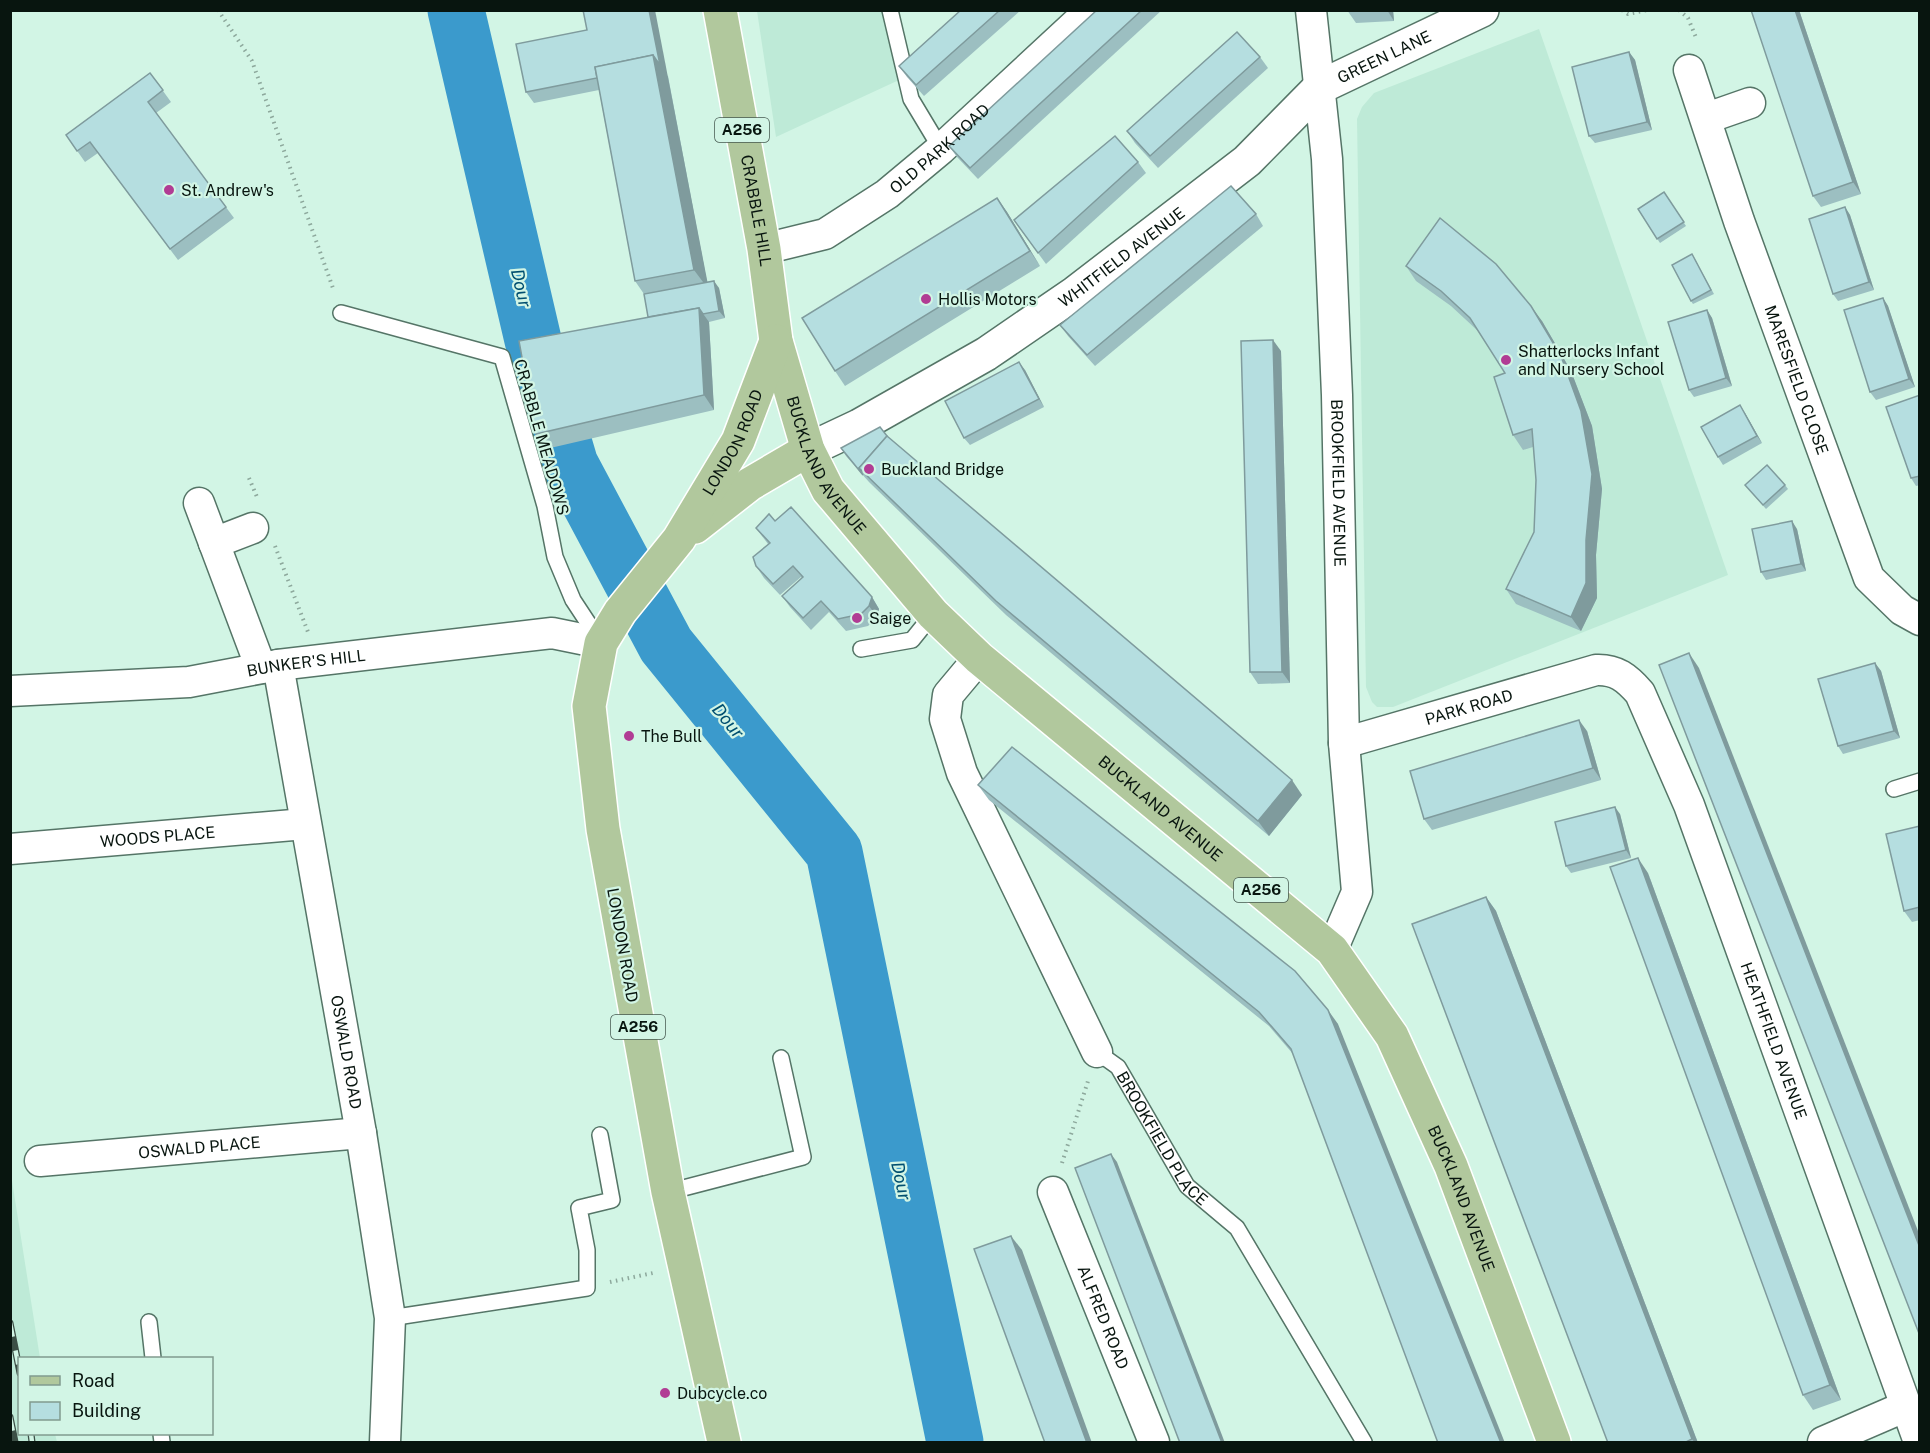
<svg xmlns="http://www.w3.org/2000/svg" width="1930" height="1453" font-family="'Public Sans',sans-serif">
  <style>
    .built { fill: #beead7 }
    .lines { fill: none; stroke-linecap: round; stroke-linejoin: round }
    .river { stroke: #3b9acc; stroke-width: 57 }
    .lane-casing { stroke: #557567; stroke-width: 18 }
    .street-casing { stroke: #557567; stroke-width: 33 }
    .secondary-casing { stroke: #557567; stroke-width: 36 }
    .primary-casing { stroke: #fff; stroke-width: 36 }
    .path { stroke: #8da89c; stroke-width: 4; stroke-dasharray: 1.5 4.5; stroke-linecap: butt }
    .lane { stroke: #fff; stroke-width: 15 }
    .street { stroke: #fff; stroke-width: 30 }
    .secondary { stroke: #fff; stroke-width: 33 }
    .primary { stroke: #b1c89d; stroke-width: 33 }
    .rail-casing { stroke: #3c4f46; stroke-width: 7 }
    .rail { stroke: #d2f5e5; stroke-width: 4.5; stroke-dasharray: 14; stroke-linecap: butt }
    .wall { fill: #9cbfc1 }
    .shaded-wall { fill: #7f9b9d }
    .building { fill: #b5dee0; stroke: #7f9b9d; stroke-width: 1.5 }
    .poi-dot { fill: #b13c94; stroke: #d2f5e5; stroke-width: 2 }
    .labels { text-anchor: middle; stroke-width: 4.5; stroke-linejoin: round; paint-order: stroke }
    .shield { fill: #d2f5e5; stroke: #45584f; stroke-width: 1.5 }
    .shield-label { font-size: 15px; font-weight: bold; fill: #08150f }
    .street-label { font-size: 16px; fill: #08150f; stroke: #d2f5e5 }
    .poi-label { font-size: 16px; fill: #08150f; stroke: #d2f5e5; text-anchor: start }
    .water-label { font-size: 18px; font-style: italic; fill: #004f70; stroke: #d2f5e5 }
  </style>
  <rect width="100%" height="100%" fill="#d2f5e5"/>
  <!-- built -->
  <g class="built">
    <path d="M757,11H882L899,80L776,137Z"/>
    <path d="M1539,29L1728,575L1393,707H1377L1372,702L1366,687L1357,119L1362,107L1374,93Z"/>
    <path d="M10,1168L40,1358H20V1434H55L57,1442H11Z"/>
  </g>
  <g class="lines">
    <!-- river -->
    <path class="river" d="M456,10L533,340L570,465L666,645L834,852L955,1442"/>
    <defs>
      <g id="lane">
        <path d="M890,10L911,99L941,149"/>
        <path d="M341,313L502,357L545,506L555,557L573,600L600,641"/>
        <path d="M861,649L912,640L933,614"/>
        <path d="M1894,789L1920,781"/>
        <path id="s1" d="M1097,1052L1118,1067L1187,1186L1237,1228L1364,1442"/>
        <path d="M668,1192L803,1157L781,1058"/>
        <path d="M390,1318L587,1288V1250L579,1208L612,1200L600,1135"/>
        <path d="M149,1322L153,1358"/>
        <path d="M161,1434L162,1442"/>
      </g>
      <g id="street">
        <path id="s2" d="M1311,10L1327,159L1337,395L1344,743L1357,892L1332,950"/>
        <path id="s3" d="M1689,70L1739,221L1869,578L1902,610L1920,620"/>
        <path d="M1707,118L1750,103"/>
        <path id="s4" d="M764,249L825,234L887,194L941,149L1091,10"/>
        <path d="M199,503L261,668"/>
        <path d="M214,543L253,528"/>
        <path d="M979,658L948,695L945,719L962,773L1097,1052"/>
        <path id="s5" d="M278,665L361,1133L390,1318L385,1442"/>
        <path id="s6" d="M10,691L189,682L278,665L552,633L601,643"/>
        <path id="s7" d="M1344,743L1596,670C1616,669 1627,678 1640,693L1689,805L1919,1442"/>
        <path id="s8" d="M10,849L305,824"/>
        <path id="s9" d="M40,1161L361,1133"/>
        <path id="s10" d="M1053,1192L1154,1442"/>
        <path d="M1823,1442L1904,1407"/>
      </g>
      <g id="secondary">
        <path id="s11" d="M808,450L859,426L986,354L1075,293L1247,161L1320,87L1482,10"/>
      </g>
      <g id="primary">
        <path id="s12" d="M720,10L764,249L776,341L808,450L828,490L933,614L979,658L1332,950L1392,1036L1451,1166L1554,1442"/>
        <path d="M695,527L750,484L808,450"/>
        <path id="s13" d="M724,1442L668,1192L603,829L589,706L601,643L620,612L679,539L738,441L776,341"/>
      </g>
    </defs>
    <!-- lane casing -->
    <use href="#lane" class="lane-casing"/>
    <!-- street casing -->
    <use href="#street" class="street-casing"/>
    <!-- secondary casing -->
    <use href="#secondary" class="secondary-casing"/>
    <!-- primary casing -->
    <use href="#primary" class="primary-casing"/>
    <!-- path -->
    <g class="path">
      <path d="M218,10L252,61L334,291"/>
      <path d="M1622,10L1628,14L1647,10"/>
      <path d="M1679,10L1688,18L1697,40"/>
      <path d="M249,478L257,497"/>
      <path d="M275,546L308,632"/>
      <path d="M1062,1163L1088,1081"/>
      <path d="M610,1282L653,1273"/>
    </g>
    <!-- lane -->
    <use href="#lane" class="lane"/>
    <!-- street -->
    <use href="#street" class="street"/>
    <!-- secondary -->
    <use href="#secondary" class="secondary"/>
    <!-- primary -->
    <use href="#primary" class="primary"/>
    <defs>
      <g id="rail">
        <path d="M10,1323L20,1373"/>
        <path d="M10,1417L15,1442"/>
        <path d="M31,1434L32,1442"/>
      </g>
    </defs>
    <!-- rail casing -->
    <use href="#rail" class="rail-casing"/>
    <!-- rail -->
    <use href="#rail" class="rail"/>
  </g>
  <!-- wall -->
  <g class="wall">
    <path d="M961,10H1021L924,96L907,77L899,66Z"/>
    <path d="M1097,10H1162L978,179L957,157L949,146Z"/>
    <path d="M1347,10H1393L1394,21L1356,23Z"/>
    <path d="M1751,10H1799L1861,194L1821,207L1813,196Z"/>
    <path d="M516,44L668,76L707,282L719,288L725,318L709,322L714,410L546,449L536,434L648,317L644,294L635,281L599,90L534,103L526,92Z"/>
    <path d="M1629,52L1635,60L1652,130L1595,143L1589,136Z"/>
    <path d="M1260,57L1268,68L1158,168L1135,143L1127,131Z"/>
    <path d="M150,73L171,102L156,113L234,218L178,260L98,153L85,162L66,135Z"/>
    <path d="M1138,162L1146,173L1046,264L1014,220Z"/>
    <path d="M1664,192L1686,226L1660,243L1638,209Z"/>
    <path d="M997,198L1007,212L1040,266L845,386L835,371Z"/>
    <path d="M1845,207L1850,215L1874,290L1838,301L1833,294Z"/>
    <path d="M1256,214L1263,226L1095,366L1068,336L1060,325Z"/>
    <path d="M1692,254L1714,294L1693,304L1691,301Z"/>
    <path d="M1406,266L1542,321L1571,371L1592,426L1602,489L1596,555L1597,598L1581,631L1516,604L1506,589L1534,532L1536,480L1533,447L1523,450L1513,435L1505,373L1478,331L1451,306L1416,281Z"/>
    <path d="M1883,298L1888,306L1915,387L1876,400L1870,392Z"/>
    <path d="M1707,310L1712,318L1732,386L1694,397L1689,390Z"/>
    <path d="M1281,351L1290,683L1258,684L1250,672Z"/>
    <path d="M1025,370L1044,407L970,445L964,438Z"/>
    <path d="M1920,395V485L1916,486L1911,478Z"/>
    <path d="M1745,413L1762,443L1723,465L1718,457Z"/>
    <path d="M887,436L1302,795L1269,836L1006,615L869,482L846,456L841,448Z"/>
    <path d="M1745,485H1785L1788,489L1766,509Z"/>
    <path d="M775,521L872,597L879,609L877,617L868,626L846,631L829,612L811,630L790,607L782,596L802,578L801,577L780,595L764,578L756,566L768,544L756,528Z"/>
    <path d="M1797,529L1806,571L1766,580L1761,572Z"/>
    <path d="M1875,663L1881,671L1900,738L1843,754L1838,746Z"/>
    <path d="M1587,731L1601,780L1432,830L1424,819Z"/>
    <path d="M978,785L1338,1024L1293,1054L1269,1026L989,800Z"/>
    <path d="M1620,814L1631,858L1571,873L1566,866Z"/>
    <path d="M1920,826V920L1912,922L1904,911Z"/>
    <path d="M1648,873L1841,1400L1813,1410L1803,1395Z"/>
    <path d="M1486,897L1496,911L1698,1443H1608Z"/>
  </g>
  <!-- shaded-wall -->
  <g class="shaded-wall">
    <path d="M649,10H655L709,290L694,270L653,55Z"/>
    <path d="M1387,10H1393L1394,21Z"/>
    <path d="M1795,10H1799L1861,194L1853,182Z"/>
    <path d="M1629,52L1635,60L1652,130L1647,122Z"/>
    <path d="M997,198L1007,212L1040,266L1030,251Z"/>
    <path d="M1845,207L1850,215L1874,290L1869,282Z"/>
    <path d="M714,281L719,288L725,318L719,311Z"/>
    <path d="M1883,298L1888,306L1915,387L1909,379Z"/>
    <path d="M1531,306L1542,321L1571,371L1592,426L1602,489L1596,555L1597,598L1581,631L1571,617Z"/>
    <path d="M699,308L709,322L714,410L704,395Z"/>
    <path d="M1707,310L1712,318L1732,386L1726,378Z"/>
    <path d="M1273,340L1281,351L1290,683L1282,672Z"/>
    <path d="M1019,362L1025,370L1044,407L1039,399Z"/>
    <path d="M1740,405L1745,413L1762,443L1757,436Z"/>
    <path d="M1792,521L1797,529L1806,571L1801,564Z"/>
    <path d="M872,597L879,609L877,617L869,606Z"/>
    <path d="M1689,653L1699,668L1920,1236V1248Z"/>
    <path d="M1875,663L1881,671L1900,738L1894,731Z"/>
    <path d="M1579,720L1587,731L1601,780L1593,768Z"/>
    <path d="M1292,780L1302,795L1269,836L1258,821Z"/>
    <path d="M1615,807L1620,814L1631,858L1626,850Z"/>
    <path d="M1638,858L1648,873L1841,1400L1830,1385Z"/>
    <path d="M1486,897L1496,911L1698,1443H1695L1692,1439Z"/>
    <path d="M1328,1010L1338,1024L1505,1443H1501Z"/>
    <path d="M1111,1154L1117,1162L1225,1443H1222Z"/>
    <path d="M1011,1236L1022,1250L1092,1443H1087Z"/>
  </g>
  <!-- building -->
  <g class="building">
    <path d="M583,10H649L660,65L653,55L595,67L597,78L526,92L516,44L587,30Z"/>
    <path d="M961,10H1000L916,85L899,66Z"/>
    <path d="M1097,10H1142L970,168L949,146Z"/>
    <path d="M1751,10H1795L1853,182L1813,196Z"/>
    <path d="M1237,32L1260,57L1150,156L1127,131Z"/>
    <path d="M1629,52L1647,122L1589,136L1572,67Z"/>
    <path d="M653,55L694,270L635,281L595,67Z"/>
    <path d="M150,73L163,90L148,102L226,207L170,249L90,142L77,151L66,135Z"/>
    <path d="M1115,136L1138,162L1038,253L1014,220Z"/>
    <path d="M1231,186L1256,214L1087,355L1060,325Z"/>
    <path d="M1664,192L1684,222L1657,239L1638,209Z"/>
    <path d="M997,198L1030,251L835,371L802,318Z"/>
    <path d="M1845,207L1869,282L1833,294L1809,219Z"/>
    <path d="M1440,218L1496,264L1531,306L1561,356L1581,411L1592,474L1586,540V583L1571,617L1506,589L1534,532L1536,480L1532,429L1513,435L1494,377L1505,373L1470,318L1441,291L1406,266Z"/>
    <path d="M1692,254L1711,290L1691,301L1672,265Z"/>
    <path d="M714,281L719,311L703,314L699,308L648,317L644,294Z"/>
    <path d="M1883,298L1909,379L1870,392L1844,310Z"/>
    <path d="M699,308L704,395L536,434L519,341Z"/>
    <path d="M1707,310L1726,378L1689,390L1668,322Z"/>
    <path d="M1273,340L1282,672H1250L1241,341Z"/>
    <path d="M1019,362L1039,399L964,438L945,401Z"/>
    <path d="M1920,395V476L1911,478L1886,407Z"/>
    <path d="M1740,405L1757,436L1718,457L1701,427Z"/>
    <path d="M880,427L887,436L859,468L863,475L841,448Z"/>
    <path d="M887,436L1292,780L1258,821L996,601L859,468Z"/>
    <path d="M1767,465L1785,485L1763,505L1745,485Z"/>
    <path d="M791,507L872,597L869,606L861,614L838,619L821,601L803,618L782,596L803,577L793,566L773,584L756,566L753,557L770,543L756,528L769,514L775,521Z"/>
    <path d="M1792,521L1801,564L1761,572L1752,529Z"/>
    <path d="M1689,653L1920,1248V1336L1659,665Z"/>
    <path d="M1875,663L1894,731L1838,746L1818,679Z"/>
    <path d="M1579,720L1593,768L1424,819L1410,771Z"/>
    <path d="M1012,747L1295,971L1328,1010L1501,1443H1438L1291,1049L1259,1012L978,785Z"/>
    <path d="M1615,807L1626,850L1566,866L1555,822Z"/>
    <path d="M1920,826V907L1904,911L1886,834Z"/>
    <path d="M1638,858L1830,1385L1803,1395L1610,867Z"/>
    <path d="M1486,897L1692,1439L1684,1443H1608L1412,924Z"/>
    <path d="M1111,1154L1222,1443H1180L1075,1168Z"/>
    <path d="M1011,1236L1087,1443H1045L974,1249Z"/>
  </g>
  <!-- markers -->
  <g class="poi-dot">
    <circle cx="169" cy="190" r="6"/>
    <circle cx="926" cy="299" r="6"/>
    <circle cx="1506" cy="360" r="6"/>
    <circle cx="869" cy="469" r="6"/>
    <circle cx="857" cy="618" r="6"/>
    <circle cx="629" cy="736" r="6"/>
    <circle cx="665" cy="1393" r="6"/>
  </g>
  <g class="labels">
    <!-- shield labels -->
    <g class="shield">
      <rect x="715" y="118" width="54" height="24" rx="4.5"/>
      <rect x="1234" y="878" width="54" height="24" rx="4.5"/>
      <rect x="611" y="1015" width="54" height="24" rx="4.5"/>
    </g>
    <g class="shield-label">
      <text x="742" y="135">A256</text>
      <text x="1261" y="895">A256</text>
      <text x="638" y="1032">A256</text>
    </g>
    <!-- street labels -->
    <g class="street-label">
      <text dy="6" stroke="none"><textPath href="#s11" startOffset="702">GREEN LANE</textPath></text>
      <text dy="6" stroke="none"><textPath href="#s4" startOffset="206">OLD PARK ROAD</textPath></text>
      <text dy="6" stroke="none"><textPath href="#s12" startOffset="204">CRABBLE HILL</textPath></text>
      <text dy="6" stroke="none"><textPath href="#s11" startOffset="369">WHITFIELD AVENUE</textPath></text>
      <text dy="6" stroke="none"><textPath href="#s3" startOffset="328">MARESFIELD CLOSE</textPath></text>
      <text transform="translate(542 437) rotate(74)" y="6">CRABBLE MEADOWS</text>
      <text dy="6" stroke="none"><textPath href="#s13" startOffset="1054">LONDON ROAD</textPath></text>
      <text dy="6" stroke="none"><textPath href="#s12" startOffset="471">BUCKLAND AVENUE</textPath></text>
      <text dy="6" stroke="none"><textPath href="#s2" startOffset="474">BROOKFIELD AVENUE</textPath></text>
      <text dy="6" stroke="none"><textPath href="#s6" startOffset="298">BUNKER'S HILL</textPath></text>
      <text dy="6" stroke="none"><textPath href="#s7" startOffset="130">PARK ROAD</textPath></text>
      <text dy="6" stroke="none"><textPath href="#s12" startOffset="956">BUCKLAND AVENUE</textPath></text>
      <text dy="6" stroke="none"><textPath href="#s8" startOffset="148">WOODS PLACE</textPath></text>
      <text transform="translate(623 945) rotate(80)" y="6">LONDON ROAD</text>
      <text dy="6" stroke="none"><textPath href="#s7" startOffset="687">HEATHFIELD AVENUE</textPath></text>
      <text dy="6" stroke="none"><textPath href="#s5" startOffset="393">OSWALD ROAD</textPath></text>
      <text dy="6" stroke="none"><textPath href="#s1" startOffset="110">BROOKFIELD PLACE</textPath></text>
      <text dy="6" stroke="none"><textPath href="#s9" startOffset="160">OSWALD PLACE</textPath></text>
      <text dy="6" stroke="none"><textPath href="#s12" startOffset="1460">BUCKLAND AVENUE</textPath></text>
      <text dy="6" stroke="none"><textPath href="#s10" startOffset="135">ALFRED ROAD</textPath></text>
    </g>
    <!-- poi labels -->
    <g class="poi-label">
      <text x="181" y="196">St. Andrew's</text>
      <text x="938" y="305">Hollis Motors</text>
      <text x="1518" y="357">Shatterlocks Infant<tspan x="1518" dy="18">and Nursery School</tspan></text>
      <text x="881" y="475">Buckland Bridge</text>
      <text x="869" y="624">Saige</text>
      <text x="641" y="742">The Bull</text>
      <text x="677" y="1399">Dubcycle.co</text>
    </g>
    <!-- water labels -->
    <g class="water-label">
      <text transform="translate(521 288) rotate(77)" y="6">Dour</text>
      <text transform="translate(728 721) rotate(51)" y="6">Dour</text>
      <text transform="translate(901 1181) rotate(78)" y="6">Dour</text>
    </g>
  </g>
  <!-- border -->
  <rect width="1930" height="1453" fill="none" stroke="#08150f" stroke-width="24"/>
  <!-- legend -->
  <rect x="18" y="1357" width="195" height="78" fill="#d2f5e5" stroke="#819b8f" stroke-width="1.5"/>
  <rect x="30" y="1376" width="30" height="9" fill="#b1c89d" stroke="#819b8f" stroke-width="1.5"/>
  <text x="72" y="1387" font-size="18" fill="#08150f">Road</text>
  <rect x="30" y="1402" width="30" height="18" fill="#b5dee0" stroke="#819b8f" stroke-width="1.5"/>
  <text x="72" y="1417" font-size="18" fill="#08150f">Building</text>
</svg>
